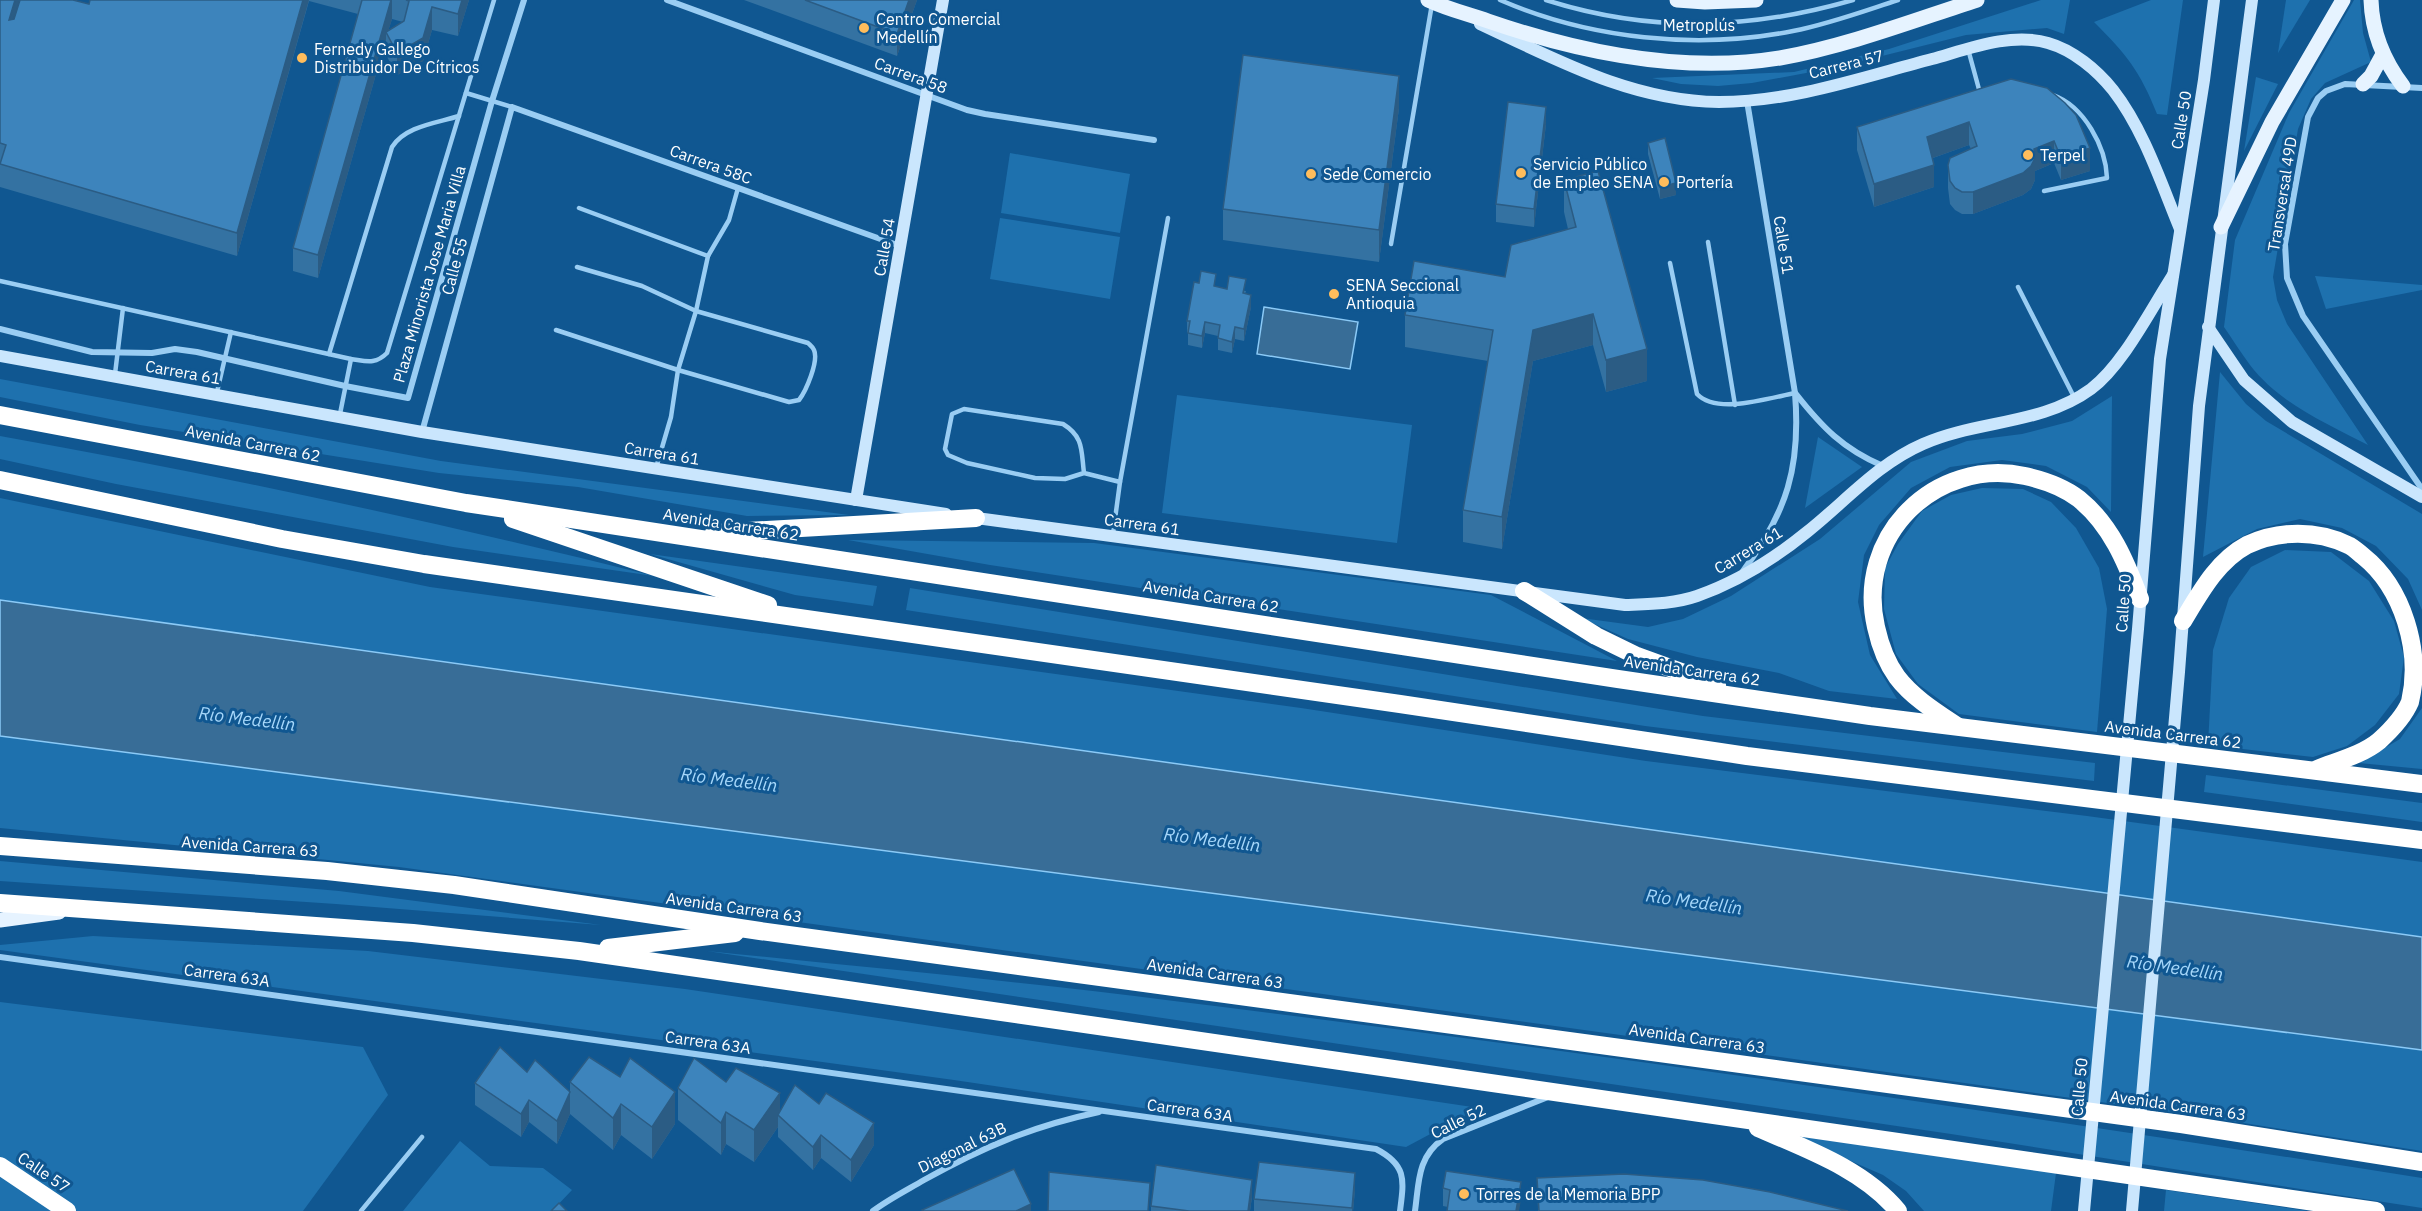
<svg xmlns="http://www.w3.org/2000/svg" width="2422" height="1211" font-family="'IBM Plex Sans',sans-serif">
  <style>
    .green { fill: #1e71ae }
    .water { fill: #386d97; stroke: #8bcaf7; stroke-width: 1.5 }
    .lines { fill: none; stroke-linecap: round; stroke-linejoin: round }
    .lane { stroke: #9acdf3; stroke-width: 4.5 }
    .street { stroke: #9acdf3; stroke-width: 6 }
    .secondary { stroke: #cae6fd; stroke-width: 12 }
    .primary { stroke: #e6f3ff; stroke-width: 15 }
    .highway { stroke: #fff; stroke-width: 18 }
    .wall { fill: #3472a2; fill-rule: evenodd }
    .shaded-wall { fill: #2b5c84 }
    .building { fill: #3d84bc; stroke: #2b5c84; stroke-width: 1.5 }
    .poi-dot { fill: #ffbd5c; stroke: #105791; stroke-width: 2 }
    .labels { text-anchor: middle; stroke-width: 6; stroke-linejoin: round; paint-order: stroke }
    .poi-label { font-size: 16px; fill: #fff; stroke: #105791; text-anchor: start }
    .street-label { font-size: 16px; fill: #fff; stroke: #105791 }
    .water-label { font-size: 18px; font-style: italic; fill: #a6d7fa; stroke: #105791 }
  </style>
  <rect width="100%" height="100%" fill="#105791"/>
  <!-- green -->
  <g class="green">
    <path d="M2041,0H2070L2064,34L2047,28L1966,35L1838,67L1752,83L1718,86L1681,84L1652,78L1794,72L1889,49Z"/>
    <path d="M2151,0H2183L2167,115L2157,114C2140,71 2127,55 2094,22Z"/>
    <path d="M2286,0H2310L2278,53Z"/>
    <path d="M2354,0H2360L2363,33L2371,62L2325,83L2311,99L2298,129L2273,277L2277,300L2287,324L2368,445C2326,423 2280,404 2250,365C2241,353 2233,340 2224,327L2235,240L2289,113Z"/>
    <path d="M2256,77L2278,84L2244,151Z"/>
    <path d="M1010,153L1130,174L1120,233L1001,213Z"/>
    <path d="M1000,218L1120,237L1110,299L990,279Z"/>
    <path d="M2315,276L2422,285V290L2326,309Z"/>
    <path d="M2220,372L2246,404L2266,421L2422,514V610L2408,579L2376,546L2342,528L2300,519L2257,529L2203,557Z"/>
    <path d="M0,379L441,461L849,515L747,516L578,487L439,473L140,425L0,397Z"/>
    <path d="M1177,395L1412,425L1397,543L1162,513Z"/>
    <path d="M2112,396L2111,512L2087,487L2046,466L2002,460L1950,467L1911,488L1879,525L1864,555L1858,602L1870,655L1897,699L1829,691L1779,673L1697,657L1628,639L1581,618L1648,627L1683,619L1731,596L1820,539L1911,462L1967,441L2022,434L2072,421Z"/>
    <path d="M0,436C219,475 437,522 654,576L453,547L116,484L0,459Z"/>
    <path d="M1818,437L1862,467L1805,508Z"/>
    <path d="M1982,488L2023,489L2051,502L2076,528L2099,568L2107,609L2097,732L1959,714L1918,684L1896,654L1884,609L1885,568L1898,544L1922,511L1951,495Z"/>
    <path d="M0,498L430,587L1301,708L1646,761L2087,816L2422,862V937L0,600Z"/>
    <path d="M848,540L1094,543L1491,595L1617,661L990,565Z"/>
    <path d="M2285,550L2331,552L2369,581L2394,621L2404,657L2399,694L2375,725L2347,746L2313,757L2208,745L2213,650L2229,598L2251,567Z"/>
    <path d="M650,554L877,586L873,606L795,595Z"/>
    <path d="M910,588L1703,716L2095,763L2094,781L1645,726L906,610Z"/>
    <path d="M2422,708V769L2359,763L2400,739Z"/>
    <path d="M0,736L2422,1050V1151L2186,1114L1715,1048L399,867L0,828Z"/>
    <path d="M2206,775L2422,803V822L2204,792Z"/>
    <path d="M0,861L339,891L601,925L336,904L0,881Z"/>
    <path d="M93,936L368,951L685,989L1479,1108L1406,1147L954,1080L0,950V945Z"/>
    <path d="M707,951C862,967 1018,981 1174,1001C1591,1052 2007,1113 2422,1178V1208L1951,1134Z"/>
    <path d="M0,1002L363,1047L388,1095L303,1211H0Z"/>
    <path d="M1791,1135L2056,1173L2051,1211H1924L1906,1191L1883,1175Z"/>
    <path d="M460,1141L490,1166L543,1168L572,1190L552,1211H403Z"/>
    <path d="M2166,1190L2308,1211H2164Z"/>
  </g>
  <!-- water -->
  <g class="water">
    <path d="M1264,307L1358,322L1350,369L1257,354Z"/>
    <path d="M0,600L2422,937V1050L0,736Z"/>
  </g>
  <g class="lines">
    <!-- lane -->
    <g class="lane">
      <path d="M1500,0C1590,39 1697,50 1793,31C1829,24 1864,11 1898,0"/>
      <path d="M1546,0C1650,33 1749,30 1853,0"/>
      <path d="M1968,49L1980,93"/>
      <path d="M466,93L512,107"/>
      <path d="M2044,191L2107,178C2106,147 2084,106 2053,95"/>
      <path d="M579,208L708,256"/>
      <path d="M1708,242L1735,405"/>
      <path d="M1391,244L1432,4"/>
      <path d="M1670,263L1697,394C1717,415 1769,398 1795,393"/>
      <path d="M0,281L351,359C366,361 375,365 387,353L494,0"/>
      <path d="M2018,287L2074,397"/>
      <path d="M556,330L678,370L789,402L799,400C806,391 819,361 814,350C813,347 810,345 808,343L696,311L642,286L577,267"/>
      <path d="M329,354L392,147C405,126 437,123 459,116"/>
      <path d="M115,374L123,308"/>
      <path d="M217,392L231,332"/>
      <path d="M340,414L351,359"/>
      <path d="M656,468L671,417L678,370L696,311L708,256L729,220L738,188"/>
      <path d="M1084,473C1081,450 1084,437 1063,424L964,409L952,414L945,449L948,455L967,463L1035,478L1065,479L1084,473L1120,482"/>
      <path d="M1113,534L1120,482L1168,218"/>
      <path d="M361,1211L422,1137"/>
    </g>
    <!-- street -->
    <g class="street">
      <path d="M667,0L967,110L985,114L1154,140"/>
      <path d="M2422,88L2345,84L2326,91L2318,98L2308,117L2285,244L2287,278L2303,316L2422,489"/>
      <path d="M0,329L92,352L152,353L175,349L197,352L345,386L408,398L492,101L524,0"/>
      <path d="M1796,394C1822,427 1843,449 1883,466"/>
      <path d="M422,432L512,107L900,246"/>
      <path d="M1743,571C1787,512 1801,467 1795,393L1747,101"/>
      <path d="M0,957L1376,1149C1407,1165 1404,1180 1400,1211"/>
      <path d="M873,1211C889,1199 907,1190 924,1180C983,1147 1033,1126 1099,1112"/>
      <path d="M1415,1211C1419,1183 1417,1157 1443,1139L1548,1097"/>
    </g>
    <!-- secondary -->
    <g class="secondary">
      <path d="M1480,24C1557,60 1632,101 1719,102C1792,102 1863,77 1932,59C1968,49 2011,32 2048,43C2073,50 2097,70 2113,90C2144,130 2161,183 2180,229"/>
      <path d="M2208,327L2244,380L2292,422L2422,497"/>
      <path d="M0,356L422,432L946,514"/>
      <path d="M856,500L943,0"/>
      <path d="M969,517L1625,605C1649,604 1674,604 1697,596C1737,582 1775,558 1807,532C1845,502 1877,464 1923,444C1977,420 2042,425 2091,389C2123,365 2151,309 2173,275"/>
      <path d="M2084,1211L2138,629L2160,359L2204,80L2214,0"/>
      <path d="M2132,1211L2179,672L2199,406L2252,0"/>
    </g>
    <!-- primary -->
    <g class="primary">
      <path d="M1428,0C1447,9 1468,14 1488,21C1581,53 1682,74 1780,58C1847,46 1912,21 1977,0"/>
      <path d="M1677,0L1705,2L1756,0"/>
      <path d="M2371,0C2372,32 2384,61 2403,86"/>
      <path d="M2363,84L2371,76L2383,54"/>
      <path d="M2221,227L2272,122L2343,0"/>
      <path d="M0,920L59,912"/>
    </g>
    <!-- highway -->
    <g class="highway">
      <path d="M0,415L466,503L1618,679L1870,716L2422,784"/>
      <path d="M0,480L282,539L424,564L1400,704L1747,756L2422,840"/>
      <path d="M513,519L768,605"/>
      <path d="M714,533L976,518"/>
      <path d="M1524,591L1596,636L1637,656L1717,685"/>
      <path d="M2183,621C2200,593 2217,561 2247,545C2279,530 2317,530 2348,545C2353,547 2358,552 2363,556C2403,588 2422,651 2410,702C2404,716 2390,731 2379,741C2362,755 2337,761 2317,769"/>
      <path d="M1957,726C1936,712 1912,697 1897,677C1886,662 1880,645 1876,627C1855,536 1935,457 2025,476C2043,480 2065,488 2079,499C2111,525 2126,562 2140,599"/>
      <path d="M0,846L327,871L454,885L760,931L2181,1124L2422,1162"/>
      <path d="M0,903L413,933L579,951L2376,1211"/>
      <path d="M608,948L735,933"/>
      <path d="M1758,1128C1806,1149 1863,1169 1898,1211"/>
      <path d="M0,1166L67,1211"/>
    </g>
  </g>
  <!-- wall -->
  <g class="wall">
    <path d="M0,0H19V2L77,0V1L89,4L90,0H469L458,36L432,30L423,61L397,75L386,55V39L318,278L293,271V248L358,14L309,1L237,256L0,187ZM392,19L403,22L388,31Z"/>
    <path d="M744,0H917L897,56Z"/>
    <path d="M2011,79L2090,171L2061,180L2054,163L2035,171V180L2031,189L2023,195L1973,214H1962L1955,210L1950,204L1948,188V165L1971,149L1969,145L1933,158L1934,187L1874,207L1857,150V127Z"/>
    <path d="M1399,108L1379,262L1223,240V209Z"/>
    <path d="M1546,124L1534,227L1496,222V204Z"/>
    <path d="M1648,143L1676,195L1660,199L1648,154Z"/>
    <path d="M1564,180L1647,381L1606,392L1593,345L1533,361L1502,549L1463,542V510L1488,361L1405,347V315L1505,277L1568,229L1564,212Z"/>
    <path d="M1216,287L1246,291L1245,294L1251,307L1244,341L1235,339L1232,353L1218,350V336L1205,333L1202,348L1188,345V333L1187,332V321Z"/>
    <path d="M527,1072L570,1092V1082L675,1124L652,1159L621,1135L613,1150L570,1114L557,1144L529,1122L521,1137L475,1105V1083Z"/>
    <path d="M726,1082L780,1112L874,1145L851,1182L821,1158L813,1170L778,1137V1127L754,1162L726,1144L721,1155L678,1120V1088Z"/>
    <path d="M1537,1178L1848,1211H1538Z"/>
    <path d="M1443,1188L1521,1200L1448,1207L1443,1206Z"/>
    <path d="M1355,1190L1353,1211H1254V1199Z"/>
    <path d="M1252,1197L1250,1211H1151V1206Z"/>
  </g>
  <!-- shaded-wall -->
  <g class="shaded-wall">
    <path d="M15,0H19V7L9,42V20Z"/>
    <path d="M303,0H309L237,256V233Z"/>
    <path d="M391,0H392V19L387,35L386,32V39L318,278V255Z"/>
    <path d="M462,0H469L458,36V14Z"/>
    <path d="M909,0H917L897,56V34Z"/>
    <path d="M432,7V30L423,61L397,75V53Z"/>
    <path d="M1399,76V108L1379,262V230Z"/>
    <path d="M1546,107V124L1534,227V209Z"/>
    <path d="M1969,122V145L1927,160V137Z"/>
    <path d="M2054,141V163L2035,171V180L2031,189L2023,195L1973,214V192L2034,149Z"/>
    <path d="M2090,148V171L2061,180V158Z"/>
    <path d="M1934,165V187L1874,207V184Z"/>
    <path d="M1676,183V195L1660,199V187Z"/>
    <path d="M1251,295V307L1244,341V329Z"/>
    <path d="M1593,314V345L1533,361L1502,549V517L1533,330Z"/>
    <path d="M1205,322V333L1202,348V336Z"/>
    <path d="M1235,327V339L1232,353V342Z"/>
    <path d="M1647,349V381L1606,392V360Z"/>
    <path d="M570,1092V1114L557,1144V1121Z"/>
    <path d="M675,1092V1124L652,1159V1127Z"/>
    <path d="M780,1093V1116L778,1115V1127L754,1162V1130Z"/>
    <path d="M529,1100V1122L521,1137V1114Z"/>
    <path d="M621,1104V1135L613,1150V1118Z"/>
    <path d="M726,1112V1144L721,1155V1123Z"/>
    <path d="M874,1123V1145L851,1182V1160Z"/>
    <path d="M821,1135V1158L813,1170V1147Z"/>
    <path d="M1355,1173V1190L1353,1211H1352Z"/>
    <path d="M1252,1180V1197L1250,1211H1248Z"/>
    <path d="M1521,1182V1200L1519,1211H1516Z"/>
    <path d="M1031,1204V1211H1016Z"/>
  </g>
  <!-- building -->
  <g class="building">
    <path d="M0,0H15L9,20L14,19L20,0H73L89,4L90,0H303L237,233L0,164L6,145L0,143Z"/>
    <path d="M362,0H391L318,255L293,248Z"/>
    <path d="M406,0H462L458,14L432,7L423,38L397,53L386,32L404,21L409,1Z"/>
    <path d="M805,0H909L897,34Z"/>
    <path d="M1243,55L1399,76L1379,230L1223,209Z"/>
    <path d="M2011,79L2047,88L2065,103L2076,115L2090,148L2061,158L2054,141L2034,149L2035,158L2031,166L2023,173L1973,192H1962L1955,188L1950,181L1948,165L1950,158L1977,146L1969,122L1927,137L1934,165L1874,184L1857,127Z"/>
    <path d="M1508,102L1546,107L1534,209L1496,204Z"/>
    <path d="M1665,138L1676,183L1660,187L1648,143Z"/>
    <path d="M1598,171L1647,349L1606,360L1593,314L1533,330L1502,517L1463,510L1493,330L1405,315L1414,261L1505,277L1511,245L1576,227L1564,180Z"/>
    <path d="M1201,271L1216,274L1214,286L1227,289L1229,276L1246,279L1243,293L1251,295L1244,329L1235,327L1232,342L1218,338L1220,325L1205,322L1202,336L1188,333L1190,321H1187L1194,282L1199,283Z"/>
    <path d="M500,1047L527,1072L535,1060L570,1092L557,1121L529,1100L521,1114L475,1083Z"/>
    <path d="M589,1057L620,1077L630,1058L675,1092L652,1127L621,1104L613,1118L570,1082Z"/>
    <path d="M694,1058L726,1082L736,1068L780,1093L754,1130L726,1112L721,1123L678,1088Z"/>
    <path d="M795,1085L819,1104L826,1093L874,1123L851,1160L821,1135L813,1147L778,1115Z"/>
    <path d="M1259,1162L1355,1173L1352,1208L1254,1199Z"/>
    <path d="M1156,1165L1252,1180L1248,1211H1189L1151,1206Z"/>
    <path d="M1014,1169L1031,1204L1016,1211H923L922,1210Z"/>
    <path d="M1446,1171L1521,1182L1516,1211H1447L1450,1190L1443,1188Z"/>
    <path d="M1049,1172L1150,1183L1148,1211H1048Z"/>
    <path d="M1624,1174L1703,1180L1770,1192L1848,1211H1539L1537,1178Z"/>
    <path d="M559,1203L567,1211H551Z"/>
  </g>
  <!-- markers -->
  <g class="poi-dot">
    <circle cx="864" cy="28" r="6"/>
    <circle cx="302" cy="58" r="6"/>
    <circle cx="2028" cy="155" r="6"/>
    <circle cx="1521" cy="173" r="6"/>
    <circle cx="1311" cy="174" r="6"/>
    <circle cx="1664" cy="182" r="6"/>
    <circle cx="1334" cy="294" r="6"/>
    <circle cx="1464" cy="1194" r="6"/>
  </g>
  <g class="labels">
    <!-- poi labels -->
    <g class="poi-label">
      <text x="876" y="25">Centro Comercial<tspan x="876" dy="18">Medellín</tspan></text>
      <text x="314" y="55">Fernedy Gallego<tspan x="314" dy="18">Distribuidor De Cítricos</tspan></text>
      <text x="2040" y="161">Terpel</text>
      <text x="1533" y="170">Servicio Público<tspan x="1533" dy="18">de Empleo SENA</tspan></text>
      <text x="1323" y="180">Sede Comercio</text>
      <text x="1676" y="188">Portería</text>
      <text x="1346" y="291">SENA Seccional<tspan x="1346" dy="18">Antioquia</tspan></text>
      <text x="1476" y="1200">Torres de la Memoria BPP</text>
    </g>
    <!-- street labels -->
    <g class="street-label">
      <text x="1699" y="31">Metroplús</text>
      <text transform="translate(1846 64) rotate(-14)" y="6">Carrera 57</text>
      <text transform="translate(911 75) rotate(20)" y="6">Carrera 58</text>
      <text transform="translate(2181 120) rotate(-81)" y="6">Calle 50</text>
      <text transform="translate(711 164) rotate(20)" y="6">Carrera 58C</text>
      <text transform="translate(2282 194) rotate(-81)" y="6">Transversal 49D</text>
      <text transform="translate(1784 245) rotate(81)" y="6">Calle 51</text>
      <text transform="translate(884 247) rotate(-80)" y="6">Calle 54</text>
      <text transform="translate(454 266) rotate(-75)" y="6">Calle 55</text>
      <text transform="translate(429 274) rotate(-74)" y="6">Plaza Minorista Jose Maria Villa</text>
      <text transform="translate(183 372) rotate(10)" y="6">Carrera 61</text>
      <text transform="translate(253 443) rotate(11)" y="6">Avenida Carrera 62</text>
      <text transform="translate(662 453) rotate(9)" y="6">Carrera 61</text>
      <text transform="translate(731 524) rotate(9)" y="6">Avenida Carrera 62</text>
      <text transform="translate(1142 524) rotate(8)" y="6">Carrera 61</text>
      <text transform="translate(1748 550) rotate(-31)" y="6">Carrera 61</text>
      <text transform="translate(1211 596) rotate(9)" y="6">Avenida Carrera 62</text>
      <text transform="translate(2123 603) rotate(-86)" y="6">Calle 50</text>
      <text transform="translate(1692 670) rotate(8)" y="6">Avenida Carrera 62</text>
      <text transform="translate(2173 734) rotate(7)" y="6">Avenida Carrera 62</text>
      <text transform="translate(250 846) rotate(4)" y="6">Avenida Carrera 63</text>
      <text transform="translate(734 907) rotate(8)" y="6">Avenida Carrera 63</text>
      <text transform="translate(1215 973) rotate(8)" y="6">Avenida Carrera 63</text>
      <text transform="translate(227 975) rotate(8)" y="6">Carrera 63A</text>
      <text transform="translate(1697 1038) rotate(8)" y="6">Avenida Carrera 63</text>
      <text transform="translate(708 1042) rotate(8)" y="6">Carrera 63A</text>
      <text transform="translate(2079 1087) rotate(-85)" y="6">Calle 50</text>
      <text transform="translate(2178 1105) rotate(8)" y="6">Avenida Carrera 63</text>
      <text transform="translate(1190 1110) rotate(8)" y="6">Carrera 63A</text>
      <text transform="translate(1458 1121) rotate(-26)" y="6">Calle 52</text>
      <text transform="translate(962 1147) rotate(-26)" y="6">Diagonal 63B</text>
      <text transform="translate(44 1172) rotate(34)" y="6">Calle 57</text>
    </g>
    <!-- water labels -->
    <g class="water-label">
      <text transform="translate(247 719) rotate(7)" y="6">Río Medellín</text>
      <text transform="translate(729 780) rotate(7)" y="6">Río Medellín</text>
      <text transform="translate(1212 840) rotate(7)" y="6">Río Medellín</text>
      <text transform="translate(1694 902) rotate(8)" y="6">Río Medellín</text>
      <text transform="translate(2175 968) rotate(8)" y="6">Río Medellín</text>
    </g>
  </g>
</svg>
